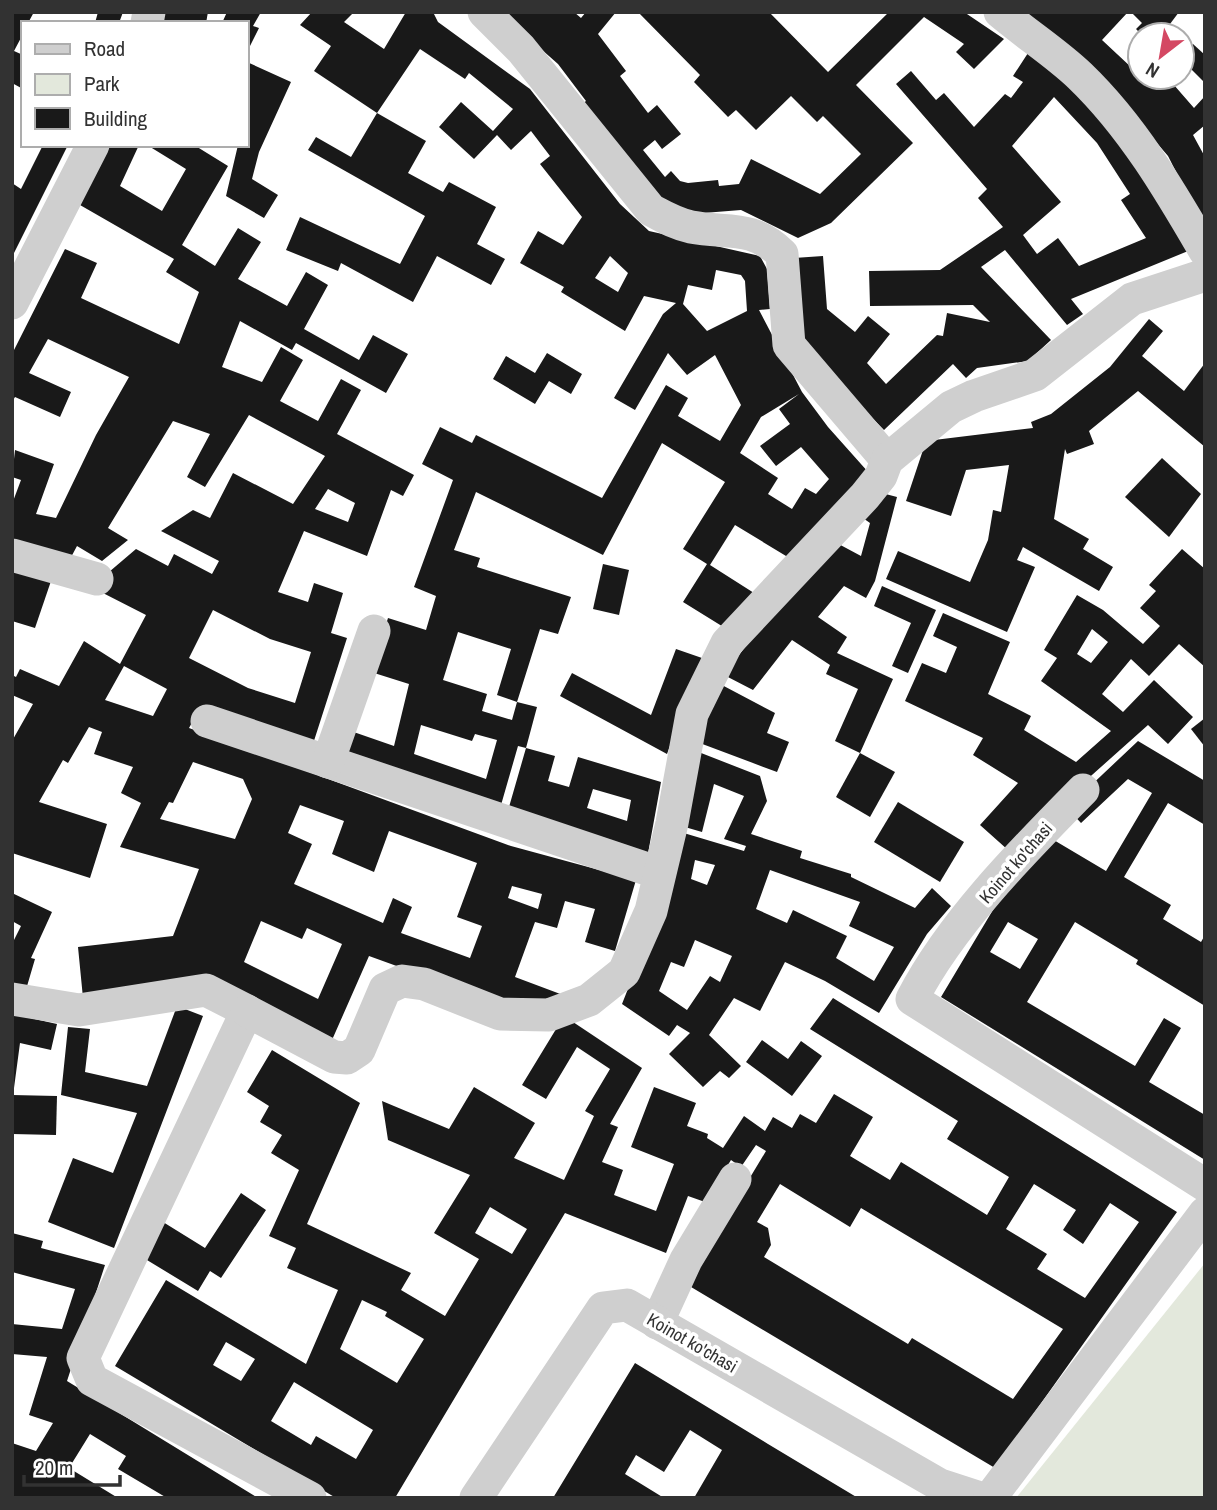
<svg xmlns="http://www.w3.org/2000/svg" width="1217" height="1510" font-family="'Archivo Narrow',sans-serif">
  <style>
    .green { fill: #e3e8dc }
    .building { fill: #191919; fill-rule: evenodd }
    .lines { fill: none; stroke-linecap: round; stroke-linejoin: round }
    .minor { stroke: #cfcfcf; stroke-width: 33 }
    .labels { text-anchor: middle; stroke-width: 7; stroke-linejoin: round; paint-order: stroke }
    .street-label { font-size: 18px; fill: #323232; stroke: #fff }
  </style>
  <rect width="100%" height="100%" fill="#fff"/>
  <!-- green -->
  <path class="green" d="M1205,1263V1498H1016Z"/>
  <!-- building -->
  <g class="building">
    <path d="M12,12H34L28,23H23V34L14,51L23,55V89L12,83Z"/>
    <path d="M98,12H123L119,23H95Z"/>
    <path d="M162,12H208L206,23H159Z"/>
    <path d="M227,12H261L253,26L259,28L247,52V23H222Z"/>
    <path d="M312,12H354L344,22L384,49L406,12H433L438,22L530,89L620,204L649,231L760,256L767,269L770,309L759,310L802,392L828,427L869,473L791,559L735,525L710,565L754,593L725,628L683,602L707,564L683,549L725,482L662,443L603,555L476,492L454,550L480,558L477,567L571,597L558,634L540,629L517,702L497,695L511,649L458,632L443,680L487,694L482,711L512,720L517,702L537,707L526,748L555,756L548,781L569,787L578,757L661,782L647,859L507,814L526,748L518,746L499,812L336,755L345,729L394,746L409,684L371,672L388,618L426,630L436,596L414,587L453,480L422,464L440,427L472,443L476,435L602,498L666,385L688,398L678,416L720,441L741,405L715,355L687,375L668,353L635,410L614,398L663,314L676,303L644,296L625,331L561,292L564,287L520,263L538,231L563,245L582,217L540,164L550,156L531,131L511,150L497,135L474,159L439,127L461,102L493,131L513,109L469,73L465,79L420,49L377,113L426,141L408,173L443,192L449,182L496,207L477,244L505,259L491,285L437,256L413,302L341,263L338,271L286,250L300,217L400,264L425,216L308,150L316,137L351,157L377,113L314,71L331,46L300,25ZM610,256L628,273L618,292L595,278ZM716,270L741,275L745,281L747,311L707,331L683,304L688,285L712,290ZM799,394L779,409L790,424L760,446L776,466L801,447L829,479L816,494L805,488L792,509L768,494L778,478L740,453L761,417ZM421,725L472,741L475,734L497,740L486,779L414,754ZM593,789L631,800L627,821L587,808Z"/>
    <path d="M491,12H574L581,18L586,12H616L598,34L626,71L620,76L648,113L657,105L681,134L662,149L655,140L643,150L665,177L671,171L680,181L688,183L718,180L719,186L739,184L751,159L820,194L861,154L823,116L817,122L791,96L756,130L736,110L728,117L694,82L700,75L638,12H769L828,72L889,12H964L1004,39L974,69L956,52L964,44L924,17L856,85L913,143L831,223L798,238L741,210L691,214L666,208L581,105L586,101L558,64L524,34Z"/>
    <path d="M1015,12H1128L1102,40L1132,68L1140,59V77H1167L1194,108L1205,96V125L1193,135L1205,157V229L1168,156L1122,102Z"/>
    <path d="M1131,12H1179L1167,28L1175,35H1142L1136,29L1142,23Z"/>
    <path d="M1193,44L1205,55V83L1182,60V55Z"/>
    <path d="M1028,53L1067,79L1116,131L1193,249L1071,299L1083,314L1067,325L1005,250L981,267L1051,340L1028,361L977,368L966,378L953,364L884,430L825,370L801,350L794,258L823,256L827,309L855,332L868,316L890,334L867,363L886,384L937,335L943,336L947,313L990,322L973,305L870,306L869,271L940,270L1003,227L978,198L987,189L896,84L911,71L936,100L944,93L974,127L1005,94L1011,98L1023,82L1013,76ZM1054,97L1097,143L1130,194L1121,200L1146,238L1079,266L1058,238L1037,254L1023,235L1061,202L1012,146Z"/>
    <path d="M247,62L291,82L259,152L252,179L278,195L264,218L226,196L238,145H247Z"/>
    <path d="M43,145H68L12,257V183L21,189Z"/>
    <path d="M108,145H139L120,186L162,211L186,169L147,145H194L228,166L182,245L215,266L238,228L261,242L238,279L287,306L306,272L328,285L304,329L359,360L373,335L408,354L386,393L296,343L292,350L240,321L222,367L262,382L281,347L303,360L280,401L318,421L341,379L361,390L337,434L414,475L403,496L391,490L367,556L304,531L278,592L308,602L314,583L343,593L331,633L347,638L312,747L231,722L201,706L189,728L511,846L636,880L615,951L585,942L595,909L565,901L557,928L535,922L515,977L563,995L510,1007L369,956L332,1040L208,979L83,998L78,947L173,936L199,869L120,847L141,803L121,793L133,767L94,754L102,732L89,727L68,763L63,760L39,802L107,824L90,878L12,853V741L33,704L12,695V675L16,677L20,669L59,686L84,641L120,664L146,615L99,591L109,572L136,549L168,566L174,554L212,574L219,561L161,531L193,510L210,518L233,473L293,504L325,456L249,415L205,487L187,477L210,434L173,421L108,528L128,540L102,561L77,546L69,561L12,548V504L21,480L12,477L15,450L54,464L36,514L56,518L96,435L129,377L48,339L29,373L71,392L60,417L15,397L12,402V354L65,249L97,263L81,298L179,344L199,292L166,272L174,259L80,205ZM328,489L355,503L348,522L315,509ZM213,610L270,639L311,652L295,703L248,688L189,658ZM124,666L167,689L153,716L105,700ZM193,762L243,779L252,799L235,839L160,819L169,802L173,803ZM300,805L344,821L332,854L374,872L389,831L477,863L457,917L482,926L470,958L401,933L412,907L393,898L383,923L294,884L312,844L288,833ZM512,886L542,894L538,909L508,898ZM261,921L302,939L307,928L342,944L318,999L244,962Z"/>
    <path d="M1149,319L1163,331L1142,356L1184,391L1205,363V447L1138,391L1089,431L1094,444L1067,454L1065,449L1054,519L1089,539L1083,549L1113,567L1099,591L1023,547L1017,560L1035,567L1007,632L886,579L898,551L970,582L988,540L993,510L1001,512L1009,465L966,470L951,516L906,501L926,441L1033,428L1031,422L1051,414L1110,367Z"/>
    <path d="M547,353L582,374L571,394L549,381L535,404L493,379L506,356L535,373Z"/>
    <path d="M1162,458L1201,494L1169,537L1125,497Z"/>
    <path d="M878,492L897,497L875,581L866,598L844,586L818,617L847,637L837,653L893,679L860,753L835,741L858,689L826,674L830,665L792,640L753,690L724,675L785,594L833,541L861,556L870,523L860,516Z"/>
    <path d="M1182,549L1205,569V667L1179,644L1149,676L1131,659L1102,694L1123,712L1154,680L1193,717L1168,744L1148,725L1008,850L980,825L1018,783L973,755L983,738L905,701L922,663L946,673L957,647L933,636L943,613L1010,642L988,694L1031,716L1024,730L1076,762L1111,731L1041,681L1057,658L1044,650L1077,595L1103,610L1143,644L1160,626L1140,608L1156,591L1149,585ZM1092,629L1108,642L1091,663L1077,654Z"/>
    <path d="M603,564L629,570L619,615L593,609Z"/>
    <path d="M12,568L51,581L35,628L12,621Z"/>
    <path d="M882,586L936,610L908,673L892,666L911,623L874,606Z"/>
    <path d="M676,649L702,658L667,754L560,696L572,673L651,715Z"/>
    <path d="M720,684L775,713L767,733L789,742L777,772L697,742Z"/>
    <path d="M1205,718V747L1191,729Z"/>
    <path d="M1138,741L1205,781V825L1168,803L1124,877L1171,905L1163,919L1201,942L1205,935V1006L1136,964L1138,960L1075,922L1027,1002L1135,1066L1164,1018L1181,1028L1149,1082L1205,1115V1160L941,997L1021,863L1047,836L1106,871L1152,793L1128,779L1081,823L1067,808ZM1008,922L1038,939L1020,969L990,952Z"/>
    <path d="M696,751L760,776L767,801L751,834L802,851L800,858L851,874V877L915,908L932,888L951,906L927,934L879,1013L825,981L785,962L760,1011L734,998L709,1035L741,1066L729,1078L720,1071L703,1087L669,1054L690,1033L677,1025L669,1036L622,1004L661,905L677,831L744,851L746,846L724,839L744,796L714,784L702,832L678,825ZM695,860L715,865L707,885L691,879ZM770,870L860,902L849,926L894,947L874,981L836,958L847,936L793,910L787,923L756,909ZM695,940L732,956L720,982L710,976L687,1010L659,991L671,962L684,967Z"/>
    <path d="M860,753L895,772L870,817L836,797Z"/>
    <path d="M898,802L964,842L940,882L874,842Z"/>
    <path d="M12,893L52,912L31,958L35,959L25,993L12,989V944L21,926L12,921Z"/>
    <path d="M833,998L1177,1212L995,1468L686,1284L766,1151L756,1145L741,1167L731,1160L705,1202L688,1196L666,1253L565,1213L395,1498H336L115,1366L166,1280L306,1364L338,1290L287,1268L296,1248L269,1236L299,1170L271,1153L282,1135L260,1122L269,1106L247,1092L272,1050L360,1103L307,1224L411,1273L401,1290L445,1316L479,1259L434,1233L470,1175L388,1140L382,1101L449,1129L474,1087L535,1123L514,1158L564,1180L594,1116L585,1111L610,1069L577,1047L546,1099L522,1085L564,1016L642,1068L610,1124L618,1127L602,1162L623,1170L614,1195L656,1211L674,1164L631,1147L654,1087L696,1103L687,1126L708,1134L707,1138L723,1148L744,1116L765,1131L773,1117L792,1128L800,1114L816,1123L834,1094L873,1117L850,1156L890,1180L901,1162L987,1215L1009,1177L947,1139L958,1121L810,1029ZM780,1184L850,1227L861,1208L1063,1329L1013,1399L912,1338L908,1344L764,1257L771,1245L768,1228L757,1222ZM1034,1184L1076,1210L1063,1230L1083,1244L1110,1203L1139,1222L1085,1298L1037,1269L1047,1254L1006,1229ZM490,1207L527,1229L512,1254L475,1233ZM362,1300L387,1312L385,1316L424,1339L397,1383L340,1349ZM226,1342L255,1359L241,1381L213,1365ZM294,1382L373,1430L356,1459L316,1436L311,1445L271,1421Z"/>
    <path d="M177,1006L203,1016L114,1248L48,1222L73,1158L113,1173L137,1113L61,1095L68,1027L90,1029L85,1072L147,1086Z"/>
    <path d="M12,1014L57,1024L51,1050L20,1043L14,1088Z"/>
    <path d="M762,1040L788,1059L801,1041L822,1056L792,1096L746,1062Z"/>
    <path d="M12,1095L57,1096L56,1135L12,1134Z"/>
    <path d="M241,1193L266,1210L221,1278L210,1271L198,1291L142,1257L163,1222L205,1248Z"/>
    <path d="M12,1233L43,1241L41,1248L105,1265L67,1381L258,1498H167L118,1469L126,1456L90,1434L69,1468L118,1498H12V1443L36,1451L53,1423L29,1415L47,1357L12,1354V1324L62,1329L75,1289L12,1272Z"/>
    <path d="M635,1363L768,1444L858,1498H694L722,1450L690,1430L664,1472L636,1455L625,1474L664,1498H553Z"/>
  </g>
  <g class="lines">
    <!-- minor -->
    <g class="minor">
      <path d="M484,12L521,49L651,210C664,217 676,224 691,227C728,234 751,224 782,254L789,345L887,460"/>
      <path d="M1000,12C1026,34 1056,53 1080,76C1132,126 1169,189 1205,251"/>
      <path d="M147,23L149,12"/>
      <path d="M12,303L93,145"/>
      <path d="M12,555L97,579"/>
      <path d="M207,721L659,873"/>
      <path d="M328,762L374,631"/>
      <path d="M1083,790C1022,852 952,922 912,999L1205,1185"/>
      <path d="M12,999L79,1010L206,990L247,1011L83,1358L92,1380L310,1498"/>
      <path d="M247,1011L334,1057L347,1058L359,1050L385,989L402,981L424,984L500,1014L549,1015L589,1000L624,972L651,911L672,823L692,714L727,643L865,496L881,476L887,460L951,407L974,396L1035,375L1132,299L1205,275"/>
      <path d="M657,1323L686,1260L735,1179"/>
      <path d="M476,1498L603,1308L627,1305L940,1485L980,1498"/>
      <path d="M990,1498L1205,1213"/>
    </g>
  </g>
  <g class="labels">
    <!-- street labels -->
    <g class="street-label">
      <text transform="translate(1016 863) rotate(-49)" y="6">Koinot ko'chasi</text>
      <text transform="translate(692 1343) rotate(30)" y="6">Koinot ko'chasi</text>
    </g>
  </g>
  <!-- border -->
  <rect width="1217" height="1510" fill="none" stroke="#323232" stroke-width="28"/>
  <!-- legend -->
  <rect x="21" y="21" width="228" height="126" fill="#ffffff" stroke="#adadad" stroke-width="2"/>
  <rect x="35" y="44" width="35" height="10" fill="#cfcfcf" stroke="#adadad" stroke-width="2"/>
  <text x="84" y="56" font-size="21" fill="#323232">Road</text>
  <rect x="35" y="74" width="35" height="21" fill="#e3e8dc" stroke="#adadad" stroke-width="2"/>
  <text x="84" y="91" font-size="21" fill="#323232">Park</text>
  <rect x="35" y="108" width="35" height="21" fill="#191919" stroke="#adadad" stroke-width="2"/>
  <text x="84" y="126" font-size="21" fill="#323232">Building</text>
  <!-- north arrow -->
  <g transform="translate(1161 56) rotate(211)"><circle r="33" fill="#ffffff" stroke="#adadad" stroke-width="2"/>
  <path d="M0-5L12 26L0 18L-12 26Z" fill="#d44863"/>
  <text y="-10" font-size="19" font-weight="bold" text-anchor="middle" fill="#323232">N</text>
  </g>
  <!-- scale -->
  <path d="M24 1475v10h96v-10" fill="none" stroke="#323232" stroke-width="3.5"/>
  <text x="35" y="1475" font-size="21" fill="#323232" stroke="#ffffff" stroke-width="5" paint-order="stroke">20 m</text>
</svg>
